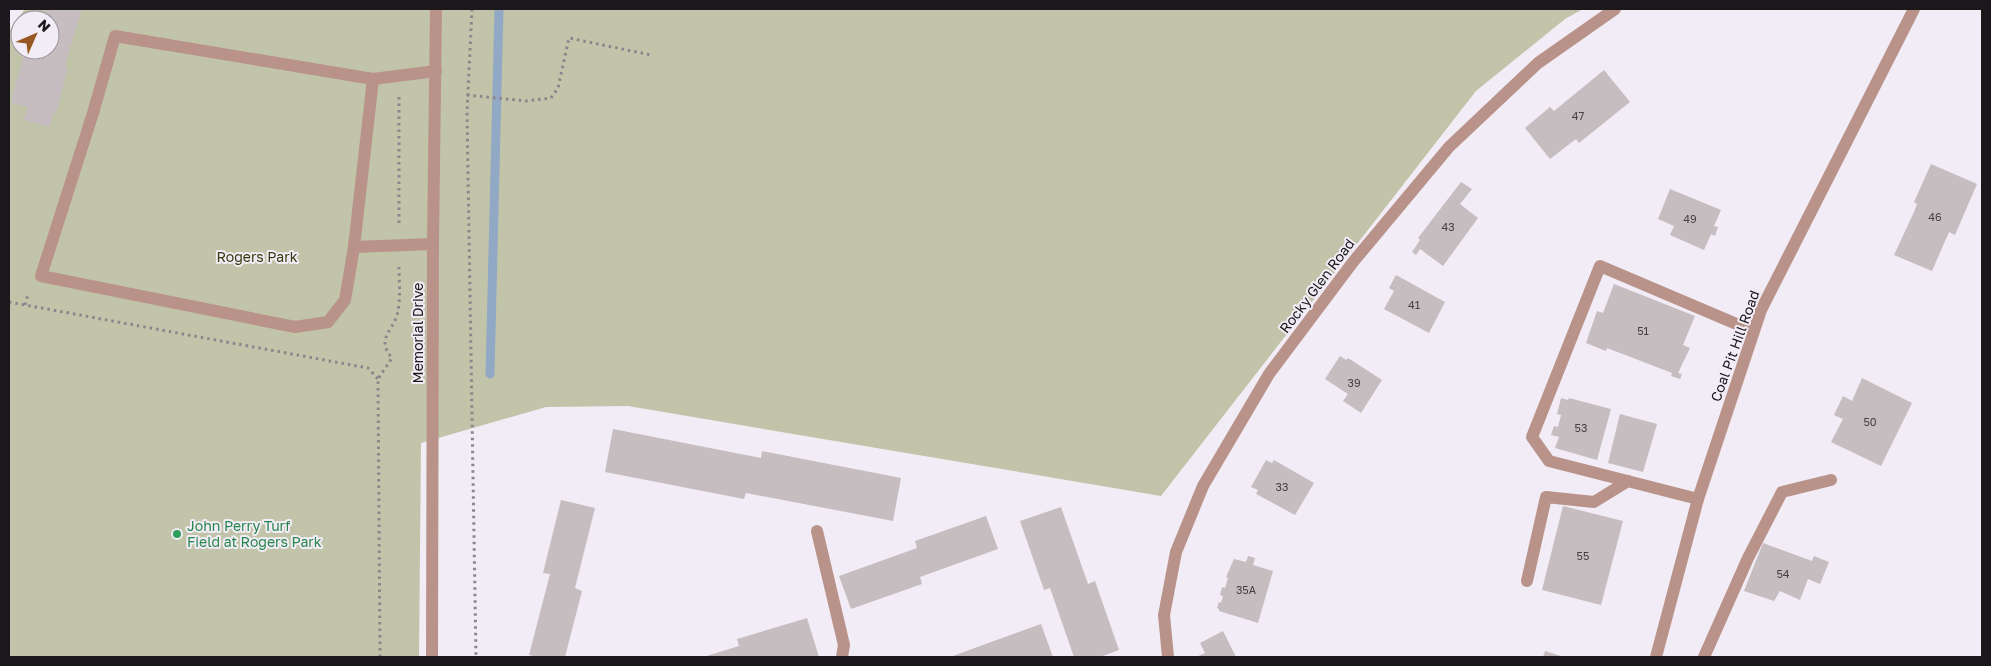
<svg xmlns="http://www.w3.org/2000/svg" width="1991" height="666" font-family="'Golos Text',sans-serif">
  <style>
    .green { fill: #c1c4a9; fill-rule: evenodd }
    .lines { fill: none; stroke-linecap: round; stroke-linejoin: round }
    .stream { stroke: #92a9c5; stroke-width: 9 }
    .building { fill: #c6bdc0 }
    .path { stroke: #89868c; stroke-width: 3; stroke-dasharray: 2.5 4; stroke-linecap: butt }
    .service { stroke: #b99389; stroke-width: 12 }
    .minor { stroke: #b99389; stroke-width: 12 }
    .tertiary { stroke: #b99389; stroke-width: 12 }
    .leisure-dot { fill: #2e9e5b; stroke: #f1ecf5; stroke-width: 2 }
    .labels { text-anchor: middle; stroke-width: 4; stroke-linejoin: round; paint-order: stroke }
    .number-label { font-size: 11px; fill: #454144 }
    .park-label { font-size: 14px; fill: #37390d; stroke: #f1ecf5 }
    .street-label { font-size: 14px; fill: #1a181b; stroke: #f1ecf5 }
    .leisure-label { font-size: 14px; fill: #27864d; stroke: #f1ecf5; text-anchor: start }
  </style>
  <rect width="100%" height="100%" fill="#f1ecf5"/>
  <!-- green -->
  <path class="green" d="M25,9H1583L1565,19L1476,91L1161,496L628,406L546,407L421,443L419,657H9V31ZM20,20H50V50H20Z"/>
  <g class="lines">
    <!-- stream -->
    <path class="stream" d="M490,374L499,9"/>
  </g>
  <!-- building -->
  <g class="building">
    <path d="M45,9H82L65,66L68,67L56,114L53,113L50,127L24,120L28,107L11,103L23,56L33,58L35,50H50V20H42Z"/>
    <path d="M1604,70L1630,102L1579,143L1576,139L1550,159L1525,128L1550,107L1554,111Z"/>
    <path d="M1931,164L1977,184L1955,235L1949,232L1932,271L1894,255L1914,212L1917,204L1914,202Z"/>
    <path d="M1461,182L1472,189L1460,204L1478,218L1443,266L1420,249L1416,255L1412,252L1420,240L1418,238Z"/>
    <path d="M1670,189L1721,210L1714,226L1718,227L1715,236L1711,234L1704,250L1670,235L1674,226L1658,219Z"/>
    <path d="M1396,275L1445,302L1429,333L1384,309L1394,291L1389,288Z"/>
    <path d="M1614,284L1695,316L1683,345L1690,348L1678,373L1682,374L1680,379L1671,376L1672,373L1607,348L1606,351L1586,343L1597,311L1603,313Z"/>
    <path d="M1340,356L1346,360L1348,358L1382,380L1361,413L1343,401L1348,394L1325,379Z"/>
    <path d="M1862,378L1912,403L1881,466L1831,442L1843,419L1834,415L1843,396L1852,401Z"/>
    <path d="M1561,398L1568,400L1569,398L1611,409L1597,460L1555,448L1559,437L1551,435L1554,426L1558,427L1561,415L1557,414Z"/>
    <path d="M1620,414L1657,424L1643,472L1608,463Z"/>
    <path d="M613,429L761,458L762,451L901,478L893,521L746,493L744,499L605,472Z"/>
    <path d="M1266,460L1272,463L1274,460L1314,483L1295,515L1256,494L1258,490L1251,487Z"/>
    <path d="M561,500L595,508L575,588L582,591L565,657H537L529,655L550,574L543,573Z"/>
    <path d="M1563,506L1623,521L1601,605L1542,590Z"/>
    <path d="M1061,507L1088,584L1095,581L1119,650L1100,657H1074L1050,588L1044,590L1020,521Z"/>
    <path d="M986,516L998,549L920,577L922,584L851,609L839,576L917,548L915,541Z"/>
    <path d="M1763,543L1812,561L1814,556L1829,562L1820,584L1808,579L1800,600L1780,591L1774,601L1744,591Z"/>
    <path d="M1248,556L1255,558L1253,565L1273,571L1258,623L1219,611V609L1217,608L1219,602L1221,603L1223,596L1220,595L1222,587L1225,588L1228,578L1226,577L1234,559L1246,562Z"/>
    <path d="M807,618L819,657H703L739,646L737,639Z"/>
    <path d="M1041,624L1053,657H950Z"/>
    <path d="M1223,631L1236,657H1196L1205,653L1200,643Z"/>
    <path d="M1545,651L1564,657H1543Z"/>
  </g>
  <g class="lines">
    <!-- path -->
    <g class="path">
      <path d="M472,9L467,112L476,657"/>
      <path d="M467,95L526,101L551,98L558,88L569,38L651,55"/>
      <path d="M399,97V223"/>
      <path d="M9,302L368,368L378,379"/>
      <path d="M25,305L28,294"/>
      <path d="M380,657L378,379L392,358C376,339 392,332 397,315C401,301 399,282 399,267"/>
    </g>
    <!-- service -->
    <g class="service">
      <path d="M433,244L354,247L345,300L328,322L295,327L41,276L93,113L115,36L373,79L436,71"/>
      <path d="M354,247L373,79"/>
      <path d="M1698,499L1549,461L1532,437L1600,266L1753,331"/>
      <path d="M817,531L844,645L842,657"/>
      <path d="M1527,581L1546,497L1594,502L1628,481"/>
      <path d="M1704,657L1748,558L1782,492L1831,480"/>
    </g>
    <!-- minor -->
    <g class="minor">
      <path d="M432,657L433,244L436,9"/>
      <path d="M1168,657L1164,615L1176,552L1203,486L1269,374L1353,262L1449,147L1538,63L1615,9"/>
    </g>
    <!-- tertiary -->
    <path class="tertiary" d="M1656,657L1698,499L1761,310L1914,9"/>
  </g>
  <!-- markers -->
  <circle class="leisure-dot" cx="177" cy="534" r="5"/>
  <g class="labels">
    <!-- number labels -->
    <g class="number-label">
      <text x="1578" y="120">47</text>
      <text x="1935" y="221">46</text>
      <text x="1690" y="223">49</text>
      <text x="1448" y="231">43</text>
      <text x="1414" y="309">41</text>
      <text x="1643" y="335">51</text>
      <text x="1354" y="387">39</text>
      <text x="1870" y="426">50</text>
      <text x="1581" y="432">53</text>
      <text x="1282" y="491">33</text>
      <text x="1583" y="560">55</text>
      <text x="1783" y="578">54</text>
      <text x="1246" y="594">35A</text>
    </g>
    <!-- park labels -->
    <g class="park-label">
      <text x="257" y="262">Rogers Park</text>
    </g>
    <!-- street labels -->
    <g class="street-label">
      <text transform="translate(1317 286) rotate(-53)" y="5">Rocky Glen Road</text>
      <text transform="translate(418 333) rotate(-90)" y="5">Memorial Drive</text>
      <text transform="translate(1735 346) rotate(-70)" y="5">Coal Pit Hill Road</text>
    </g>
    <!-- leisure labels -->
    <g class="leisure-label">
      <text x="187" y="531">John Perry Turf<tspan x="187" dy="16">Field at Rogers Park</tspan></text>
    </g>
  </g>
  <!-- border -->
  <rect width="1991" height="666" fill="none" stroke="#1a181b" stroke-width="20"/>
  <!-- north arrow -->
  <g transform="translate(35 35) rotate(45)"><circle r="24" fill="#f1ecf5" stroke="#9b979e"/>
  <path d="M0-4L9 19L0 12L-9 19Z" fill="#985821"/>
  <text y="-8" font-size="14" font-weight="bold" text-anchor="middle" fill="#1a181b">N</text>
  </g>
</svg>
